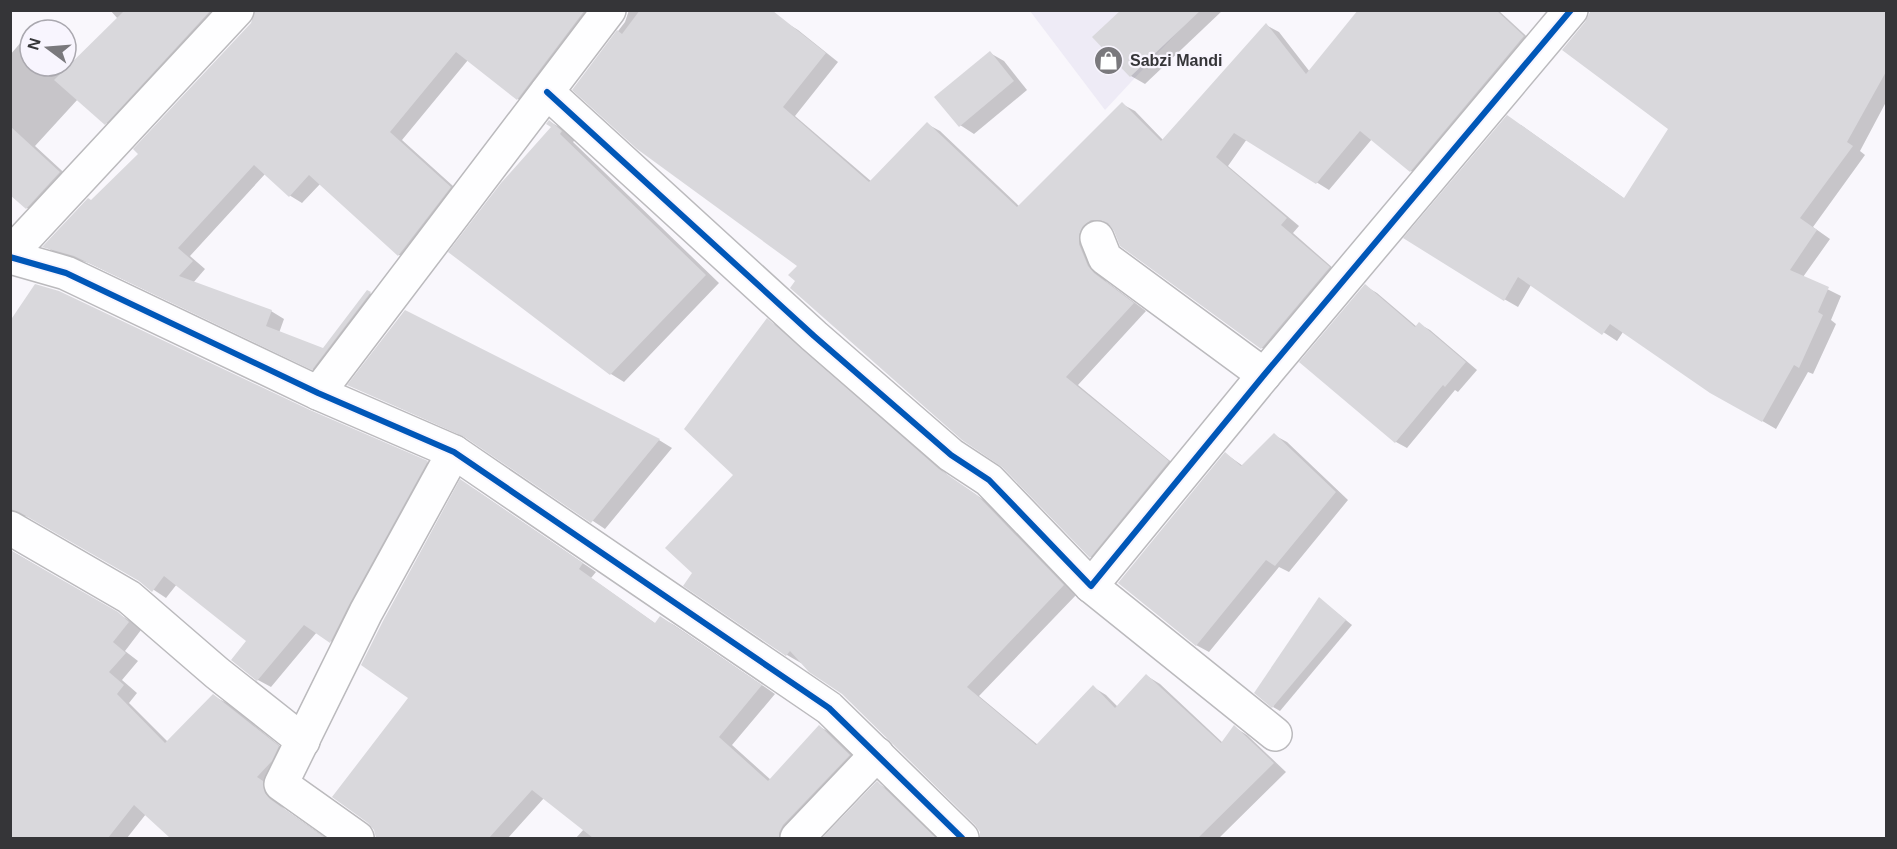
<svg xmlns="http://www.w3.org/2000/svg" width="1897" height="849" font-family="Arial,sans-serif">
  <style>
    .built { fill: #eeebf6 }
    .shadow { fill: #0003 }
    .building { fill: #d9d8dc }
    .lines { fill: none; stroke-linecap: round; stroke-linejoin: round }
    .minor-casing { stroke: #bbbabd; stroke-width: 36 }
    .minor { stroke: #fefeff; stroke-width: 33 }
    .cycleway-casing { stroke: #f8f5fe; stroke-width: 10 }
    .cycleway { stroke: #0057b8; stroke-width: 6 }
    .labels { text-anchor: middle; stroke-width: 4.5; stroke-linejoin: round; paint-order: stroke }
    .poi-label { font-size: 16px; font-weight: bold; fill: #353538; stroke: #f8f5fe; text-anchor: start }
  </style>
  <rect width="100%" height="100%" fill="#f9f7fc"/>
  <!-- built -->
  <path class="built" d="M1030,11H1197L1105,110Z"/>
  <!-- shadow -->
  <g class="shadow">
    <path d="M110,10H231L119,131L106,123L78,99L35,146L72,180L40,216L27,208L10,192V55L28,34L30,36V66H66V64L70,67L118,19Z"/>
    <path d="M257,10H604L531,107L518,99L468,60L402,140L463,195L412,262L399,255L321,183L302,203L289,195L266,173L190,256L205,269L193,283L271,311L284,319L279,333L324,349L368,292L383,301L326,376L89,263L57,254L45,246L140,154L252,24Z"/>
    <path d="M629,10H748L777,32L785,22L798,30L838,62L795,116L872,182L927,124L940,131L1020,207L1122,104L1135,111L1163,140L1266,25L1279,32L1310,72L1441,10H1498L1536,45L1424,179L1411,171L1372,139L1329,190L1247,139L1228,166L1299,226L1293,233L1342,276L1275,356L1262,348L1122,245L1113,226L1104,227L1101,274L1107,282L1146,311L1078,385L1181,470L1104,564L1091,557L1003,466L797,281L800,266L574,89L625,22Z"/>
    <path d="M1123,10H1223L1145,84L1131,76Z"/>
    <path d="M1886,10V102L1860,151L1865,155L1813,227L1830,239L1803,277L1841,296L1831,320L1836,324L1813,374L1808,372L1776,429L1711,391L1623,332L1617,341L1531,285L1518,307L1504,299L1521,125L1625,199L1670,129L1587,23Z"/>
    <path d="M990,53L1004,61L1027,90L974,134L960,125Z"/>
    <path d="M550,122L563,129L575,140L573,142L719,283L624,382L611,374L451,252L553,127Z"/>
    <path d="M1365,286L1377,293L1417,327L1419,324L1430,330L1477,370L1458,392L1455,390L1407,448L1396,442Z"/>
    <path d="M405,311L659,440L672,448L605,529L472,440L350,385Z"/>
    <path d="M767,320L781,328L952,479L990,504L1077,594L979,696L1038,745L1093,687L1106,695L1118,707L1147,676L1160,684L1223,743L1234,727L1247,735L1286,772L1219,838H982V833L976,824L843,693L802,661L801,663L787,655L685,585L694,573L735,475Z"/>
    <path d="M10,323L309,411L427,462L440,470L343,649L317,632L271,687L258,680L233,660L248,641L177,584L166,598L139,580L34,518L25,516L15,518L10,523Z"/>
    <path d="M1274,435L1287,442L1348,500L1289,572L1279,567L1209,652L1196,645L1226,454L1243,466Z"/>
    <path d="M474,489L596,572L591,578L656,624L661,618L674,625L775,694L732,745L771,780L820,727L833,734L863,763L793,838H576L584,829L544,798L508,838H377L376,830L410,698Z"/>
    <path d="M10,550L132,622L141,630L125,651L138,661L122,680L137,693L129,703L168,742L213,696L227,703L291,755L276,791L278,802L284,809L326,838H233L213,824L199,838H172L146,814L127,838H10Z"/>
    <path d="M1320,599L1352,625L1280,711L1273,707Z"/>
    <path d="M877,783L891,791L940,838H824Z"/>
  </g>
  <!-- building -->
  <g class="building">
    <path d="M125,10H211L105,125L54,80Z"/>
    <path d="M255,10H585L517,100L456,52L390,132L451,187L398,256L309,175L289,197L254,165L178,248L193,261L179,276L272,310L266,326L323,348L367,290L371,292L312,370L74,256L42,247L88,198L91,200L138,154L133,149L251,23Z"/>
    <path d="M640,10L773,11L826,53L783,107L869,182L927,122L1017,207L1122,102L1161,141L1266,23L1306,74L1358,10H1496L1524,36L1410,172L1360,131L1316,184L1234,133L1216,157L1287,218L1281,225L1330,267L1261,349L1120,246L1114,231L1108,223L1100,220H1091L1083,226L1079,235V244L1088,266L1094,273L1134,303L1066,377L1169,461L1090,558L1002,467L962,440L790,288L795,281L788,275L797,266L637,149L572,90L617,30L622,34Z"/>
    <path d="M1121,10H1201L1130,77L1092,37Z"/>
    <path d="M1591,10H1887V70L1847,142L1853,146L1800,218L1817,230L1790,270L1829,287L1818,312L1823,315L1799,368L1794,365L1762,422L1710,393L1610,324L1602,335L1518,277L1504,301L1403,238L1507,115L1624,198L1668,129L1562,50L1585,22Z"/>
    <path d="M990,51L1014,81L959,127L934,97Z"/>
    <path d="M549,120L562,131L560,134L706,275L610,375L448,252L501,183L551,127L546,124Z"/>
    <path d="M10,126L60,172L26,209L10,195Z"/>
    <path d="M35,284L59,291L310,410L428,461L350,603L330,643L304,625L257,681L231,660L246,641L164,576L152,592L139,581L19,512L10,509V321Z"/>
    <path d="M1365,284L1415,327L1419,322L1466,362L1445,387L1443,385L1395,443L1299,362Z"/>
    <path d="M405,310L660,439L591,523L463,436L347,385Z"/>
    <path d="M767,318L939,469L977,495L1064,585L967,687L1036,745L1093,685L1115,708L1146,674L1221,743L1234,725L1274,763L1198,838H980V832L975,825L842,694L809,672L790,651L786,656L683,586L692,573L665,548L733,475L684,429Z"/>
    <path d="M1274,433L1336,492L1275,566L1266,560L1196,646L1118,583L1225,452L1241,466Z"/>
    <path d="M460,479L583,563L579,569L655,623L660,616L762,685L719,737L768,781L819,725L850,755L783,825L779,833V838H593L532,790L489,838H376L374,830L368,823L332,797L408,698L361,665L383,621Z"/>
    <path d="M10,550L118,612L129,622L113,642L126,653L109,672L124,685L117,694L165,743L213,694L279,746L272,761L257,777L263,781L265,793L270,799L325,838H170L134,805L108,838H10Z"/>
    <path d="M1319,597L1346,620L1272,708L1254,693Z"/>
    <path d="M877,781L936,838H822Z"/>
  </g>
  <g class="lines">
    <defs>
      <g id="minor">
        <path d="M547,92L814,336L951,455L989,480L1091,586L1264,375L1571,10"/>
        <path d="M1097,238L1105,258L1264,375"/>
        <path d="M10,254L237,10"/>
        <path d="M10,257L66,273L318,393L454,452L829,708L962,838"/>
        <path d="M318,393L609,10"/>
        <path d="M10,528L129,597L217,673L303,741"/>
        <path d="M1091,586L1275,734"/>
        <path d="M357,838L281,784L366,612L454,452"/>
        <path d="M797,838L877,754"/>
      </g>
    </defs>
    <!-- minor casing -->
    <use href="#minor" class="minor-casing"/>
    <!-- minor -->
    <use href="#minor" class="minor"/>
    <defs>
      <g id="cycleway">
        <path d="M547,92L814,336L951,455L989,480L1091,586L1264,375L1571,10"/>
        <path d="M10,257L66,273L318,393L454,452L829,708L962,838"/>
      </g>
    </defs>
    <!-- cycleway casing -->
    <use href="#cycleway" class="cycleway-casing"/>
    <!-- cycleway -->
    <use href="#cycleway" class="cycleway"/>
  </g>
  <!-- icons -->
  <defs>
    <symbol id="shop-disc" viewBox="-11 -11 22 22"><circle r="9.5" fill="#7a797d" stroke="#f8f5fe"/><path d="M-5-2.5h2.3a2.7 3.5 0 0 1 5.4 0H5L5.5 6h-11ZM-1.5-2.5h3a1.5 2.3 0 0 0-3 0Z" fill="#fff"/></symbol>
  </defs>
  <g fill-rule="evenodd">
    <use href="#shop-disc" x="1092" y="44" width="33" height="33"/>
  </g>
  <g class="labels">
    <!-- poi labels -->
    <g class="poi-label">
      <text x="1130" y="66">Sabzi Mandi</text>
    </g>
  </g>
  <!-- border -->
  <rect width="1897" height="849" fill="none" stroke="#353538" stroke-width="24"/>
  <!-- north arrow -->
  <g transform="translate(48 48) rotate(286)"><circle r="28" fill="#f8f5fe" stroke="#aaa8af" stroke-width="1.5"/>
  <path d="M0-4.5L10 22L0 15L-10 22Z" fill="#7a797d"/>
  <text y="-9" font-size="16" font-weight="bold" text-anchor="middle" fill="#353538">N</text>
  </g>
</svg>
